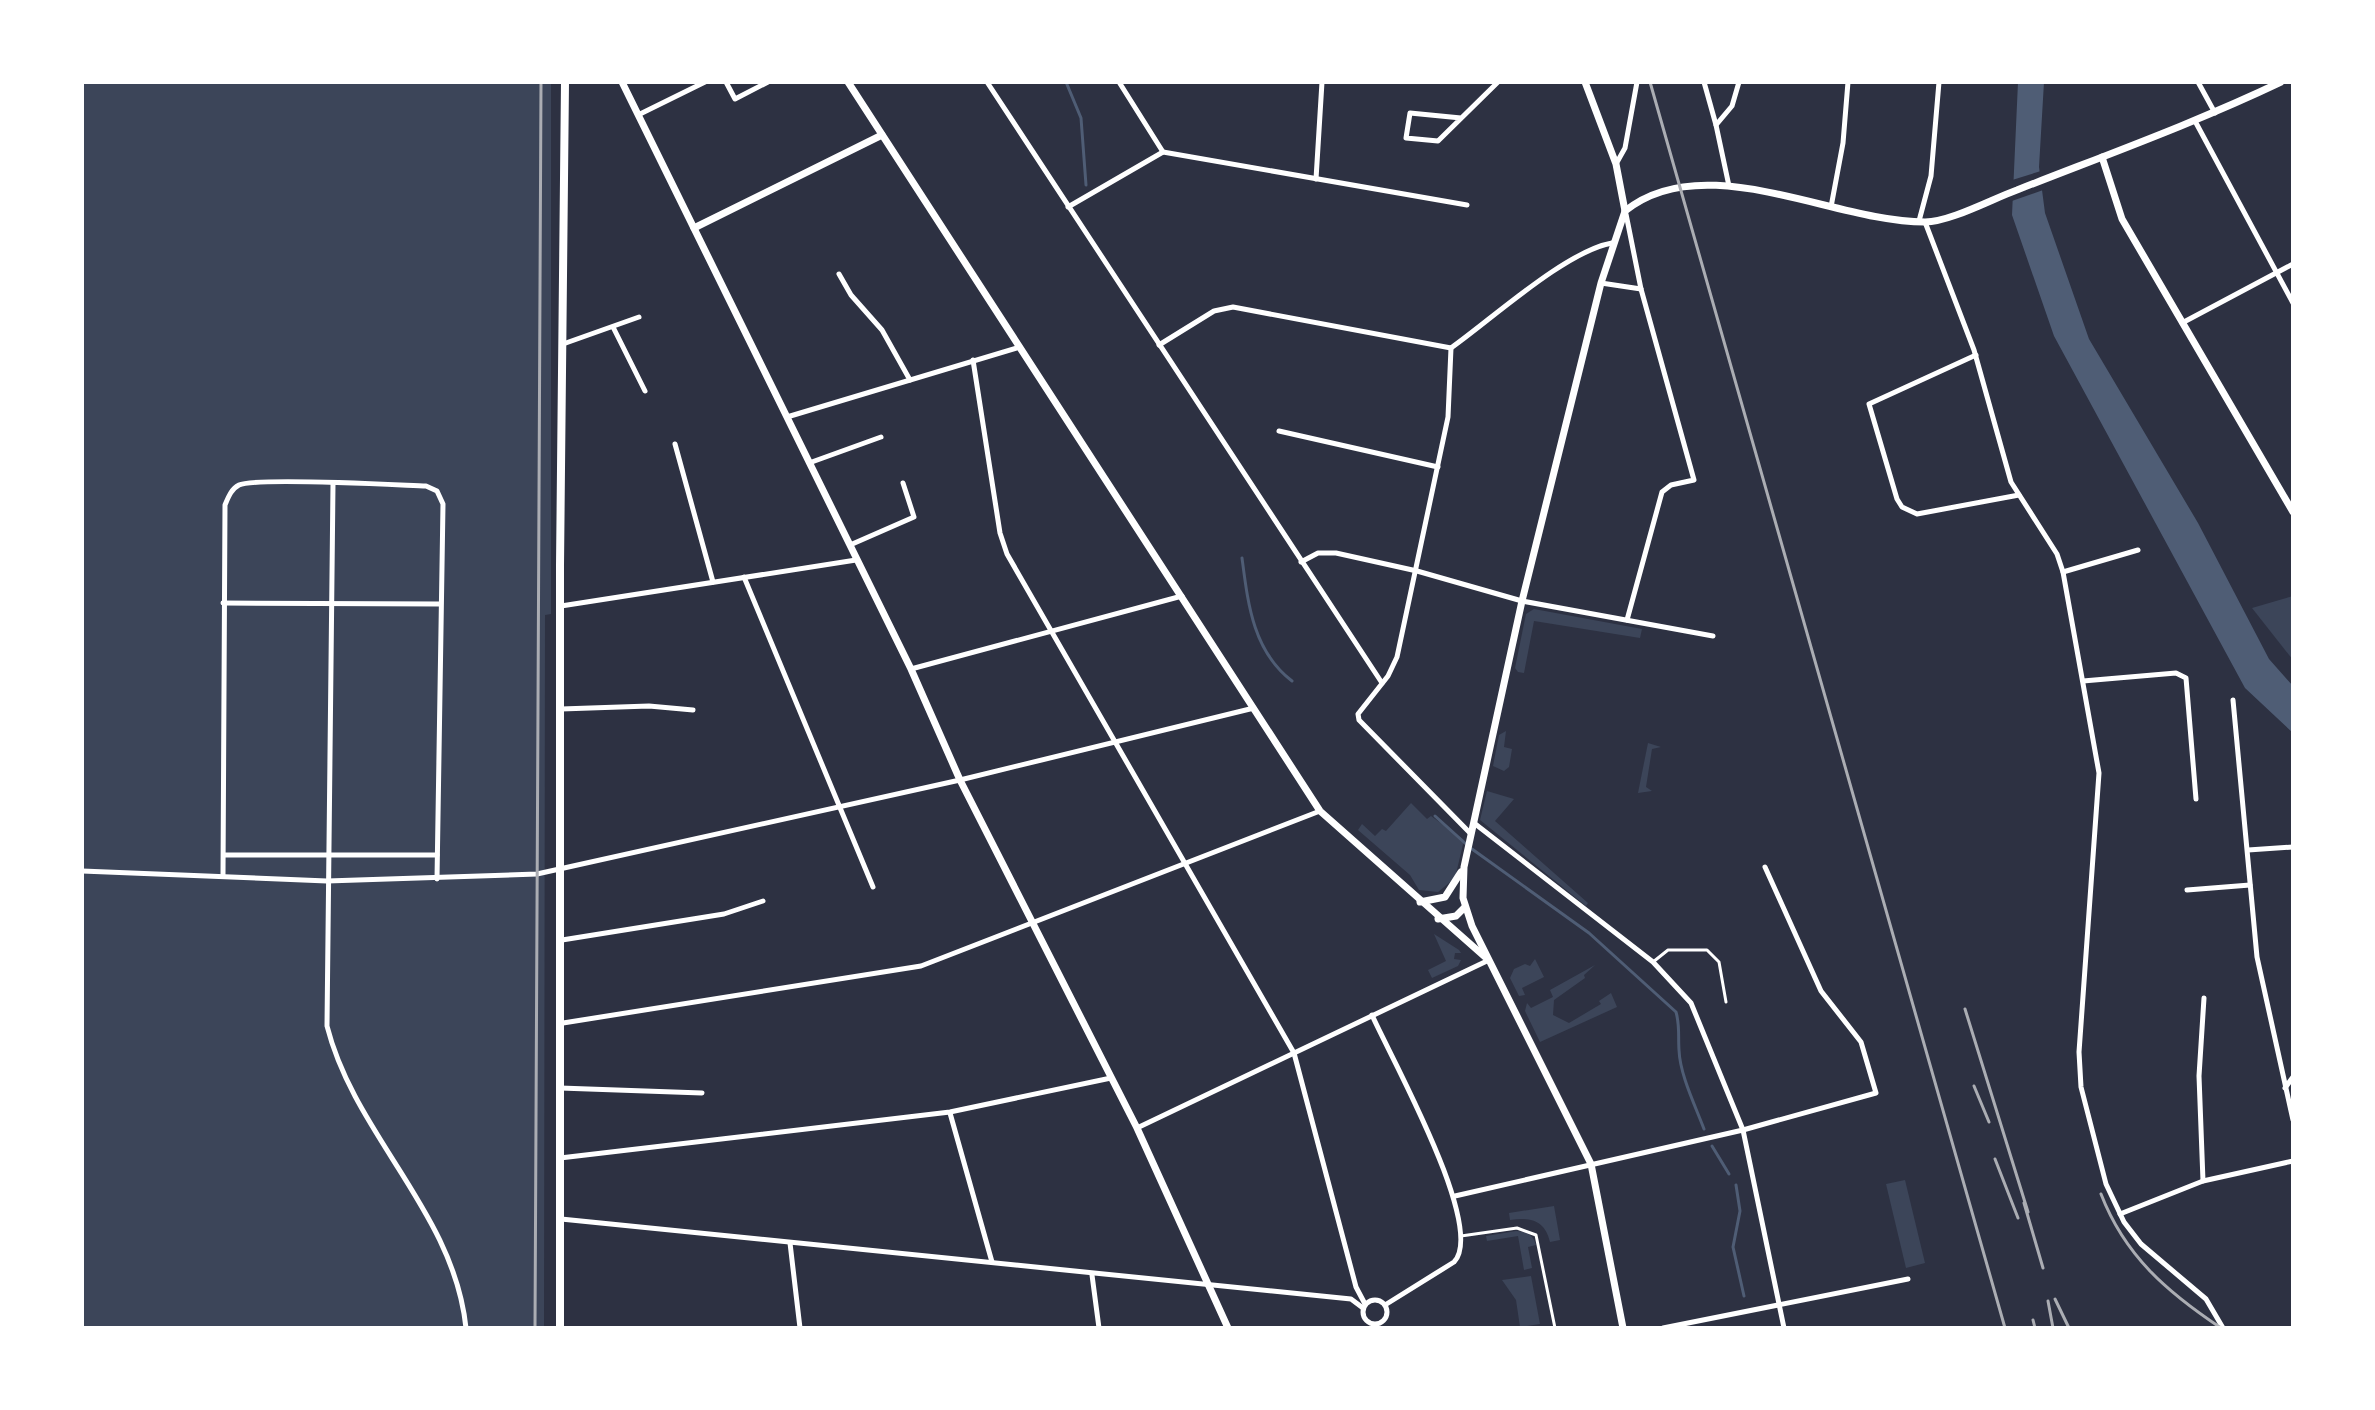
<svg xmlns="http://www.w3.org/2000/svg" width="2375" height="1410" font-family="Ubuntu,sans-serif">
  <style>
    .green { fill: #3c4559 }
    .water { fill: #4f5d75 }
    .pier { fill: #2d3142 }
    .lines { fill: none; stroke-linecap: round; stroke-linejoin: round }
    .stream { stroke: #4f5d75; stroke-width: 3 }
    .service { stroke: #fff; stroke-width: 3 }
    .minor { stroke: #fff; stroke-width: 5 }
    .tertiary { stroke: #fff; stroke-width: 7 }
    .primary { stroke: #fff; stroke-width: 8 }
    .rail { stroke: #abadb3; stroke-width: 3 }
  </style>
  <rect width="100%" height="100%" fill="#2d3142"/>
  <!-- green -->
  <g class="green">
    <path d="M82,82H551V614L545,615L544,1328H82Z"/>
    <path d="M2293,596V660L2252,608Z"/>
    <path d="M1534,609L1642,629L1640,638L1534,621L1524,673L1518,672L1515,668L1526,614Z"/>
    <path d="M1506,731L1504,747L1512,749L1509,767L1504,771L1493,766L1499,735Z"/>
    <path d="M1648,743L1661,747L1652,749L1646,787L1652,791L1638,793Z"/>
    <path d="M1487,791L1514,799L1495,821L1588,903L1586,906L1480,820Z"/>
    <path d="M1411,803L1427,819L1431,816L1464,840L1455,878L1438,892L1419,890L1410,875L1358,830L1362,824L1375,836L1382,829L1386,831Z"/>
    <path d="M1434,934L1459,950L1461,953H1455L1454,959L1461,960L1458,966L1432,978L1428,970L1446,961Z"/>
    <path d="M1535,959L1544,977L1522,988L1525,995L1519,996L1510,978L1514,969L1525,964L1530,966Z"/>
    <path d="M1595,965L1584,975L1585,978L1554,1000L1553,1015L1569,1023L1601,1004L1599,1001L1611,993L1617,1007L1540,1042L1525,1011L1527,1003L1531,1008L1553,997L1550,990Z"/>
    <path d="M1905,1180L1925,1263L1906,1268L1886,1184Z"/>
    <path d="M1554,1206L1560,1240L1550,1242C1545,1220 1530,1217 1510,1220L1509,1213Z"/>
    <path d="M1516,1231C1526,1232 1533,1234 1536,1245L1528,1247L1532,1268L1524,1270L1518,1236L1487,1241L1486,1236Z"/>
    <path d="M1531,1276L1540,1324L1520,1327L1516,1300L1502,1280Z"/>
  </g>
  <!-- water -->
  <path class="water" d="M2018,82H2044L2039,167L2045,213L2089,339L2198,523L2269,659L2293,686V733L2245,688L2054,336L2012,215Z"/>
  <!-- pier -->
  <path class="pier" d="M2044,170L2046,189L2009,202V181Z"/>
  <g class="lines">
    <!-- stream -->
    <g class="stream">
      <path d="M1066,82L1081,118L1086,185"/>
      <path d="M1242,558C1248,604 1253,651 1292,681"/>
      <path d="M1435,816L1466,844"/>
      <path d="M1472,849L1589,933L1676,1012C1680,1026 1678,1036 1679,1050C1680,1075 1695,1105 1704,1129"/>
      <path d="M1712,1146L1729,1174"/>
      <path d="M1736,1185L1740,1211L1733,1247L1744,1296"/>
    </g>
    <!-- service -->
    <g class="service">
      <path d="M1653,962L1668,950H1707L1719,962L1726,1002"/>
      <path d="M1461,1236L1517,1228L1536,1235L1555,1328"/>
    </g>
    <!-- minor -->
    <g class="minor">
      <path d="M726,82L735,99L768,82"/>
      <path d="M987,82L1382,683"/>
      <path d="M1119,82L1163,152"/>
      <path d="M1704,82L1716,125"/>
      <path d="M2198,82L2215,113"/>
      <path d="M638,115L705,82"/>
      <path d="M1461,118L1410,113L1406,138L1438,141L1498,82"/>
      <path d="M2195,121L2293,303"/>
      <path d="M1616,164L1625,148L1637,82"/>
      <path d="M1316,179L1322,82"/>
      <path d="M1729,186L1716,125L1732,106L1739,82"/>
      <path d="M1068,207L1163,152L1467,205"/>
      <path d="M1831,207L1843,143L1848,82"/>
      <path d="M1626,214L1641,289L1694,480L1671,485L1662,492L1627,620"/>
      <path d="M1919,221L1931,176L1939,82"/>
      <path d="M1925,222L1974,350L2011,482L2057,554L2063,572L2099,773L2079,1052L2081,1087L2106,1184L2124,1222L2141,1244L2206,1299L2223,1328"/>
      <path d="M839,274L851,295L882,330L910,380"/>
      <path d="M1601,283L1641,289"/>
      <path d="M2182,323L2293,264"/>
      <path d="M613,327L645,391"/>
      <path d="M563,344L639,317"/>
      <path d="M1159,345L1214,311L1233,307L1451,348C1492,319 1566,251 1612,243"/>
      <path d="M1451,348L1448,417L1397,657L1388,676L1358,714L1359,720L1471,834"/>
      <path d="M1976,355L1869,404L1897,499L1902,507L1917,514L2019,495"/>
      <path d="M973,360L1000,533L1007,554L1294,1053L1356,1287L1365,1304"/>
      <path d="M787,417L1020,347"/>
      <path d="M1279,431L1438,467"/>
      <path d="M675,444L713,582"/>
      <path d="M809,463L881,437"/>
      <path d="M333,484L327,1026C355,1136 454,1212 466,1328"/>
      <path d="M850,545L914,517L903,483"/>
      <path d="M1301,562L1318,553H1336L1417,571L1522,601L1713,636"/>
      <path d="M2063,572L2138,550"/>
      <path d="M744,577L873,887"/>
      <path d="M223,603L440,604"/>
      <path d="M561,606L856,560"/>
      <path d="M911,669L1182,596"/>
      <path d="M2083,681L2176,673L2186,678L2196,799"/>
      <path d="M2233,700L2257,957L2293,1120"/>
      <path d="M561,709L649,706L693,710"/>
      <path d="M1474,823L1653,962L1691,1003L1743,1130L1784,1328"/>
      <path d="M2248,850L2293,847"/>
      <path d="M224,855H437"/>
      <path d="M82,871L327,881L537,874L960,780L1254,708"/>
      <path d="M223,876L225,505C228,498 231,489 239,485C255,477 398,485 426,486L437,491L443,504L437,879"/>
      <path d="M2187,890L2250,885"/>
      <path d="M562,940L724,914L763,901"/>
      <path d="M1372,1015C1390,1056 1487,1228 1454,1262L1385,1305"/>
      <path d="M563,1023L921,966L1320,811"/>
      <path d="M560,1088L702,1093"/>
      <path d="M2285,1088L2293,1077"/>
      <path d="M950,1113L992,1262"/>
      <path d="M1137,1128L1489,960"/>
      <path d="M560,1158L950,1112L1111,1078"/>
      <path d="M2203,1181L2199,1076L2204,998"/>
      <path d="M1455,1196L1743,1130L1876,1093L1861,1042L1821,991L1765,867"/>
      <path d="M2120,1214L2203,1181L2293,1161"/>
      <path d="M561,1219L1351,1299L1363,1308"/>
      <path d="M790,1243L800,1328"/>
      <path d="M1092,1275L1099,1328"/>
      <circle cx="1375" cy="1312" r="12"/>
      <path d="M1663,1328L1908,1279"/>
    </g>
    <!-- tertiary -->
    <g class="tertiary">
      <path d="M622,82L911,669L960,780L1137,1128L1228,1328"/>
      <path d="M848,82L1320,811L1485,957"/>
      <path d="M1585,82L1616,164L1625,211L1601,283L1522,601L1464,867L1463,898L1472,926L1591,1164L1623,1328"/>
      <path d="M2102,157L2122,219L2293,512"/>
      <path d="M1625,211C1704,147 1833,222 1925,222C1950,222 1992,199 2017,190C2106,155 2195,123 2281,82"/>
      <path d="M694,228L882,135"/>
      <path d="M1420,902L1445,897L1461,872"/>
      <path d="M1438,919L1456,916L1465,907"/>
    </g>
    <!-- primary -->
    <path class="primary" d="M560,1328V566L565,82"/>
    <!-- rail -->
    <g class="rail">
      <path d="M1650,82L2005,1328"/>
      <path d="M1965,1009L2028,1212"/>
      <path d="M1974,1086L1989,1122"/>
      <path d="M1995,1159L2018,1218"/>
      <path d="M2101,1194C2125,1256 2167,1292 2221,1328"/>
      <path d="M2024,1203L2043,1268"/>
      <path d="M2055,1299L2069,1328"/>
      <path d="M2048,1301L2053,1328"/>
      <path d="M2033,1320L2035,1328"/>
      <path d="M535,1328L541,82"/>
    </g>
  </g>
  <!-- border -->
  <rect width="2375" height="1410" fill="none" stroke="#ffffff" stroke-width="168"/>
</svg>
